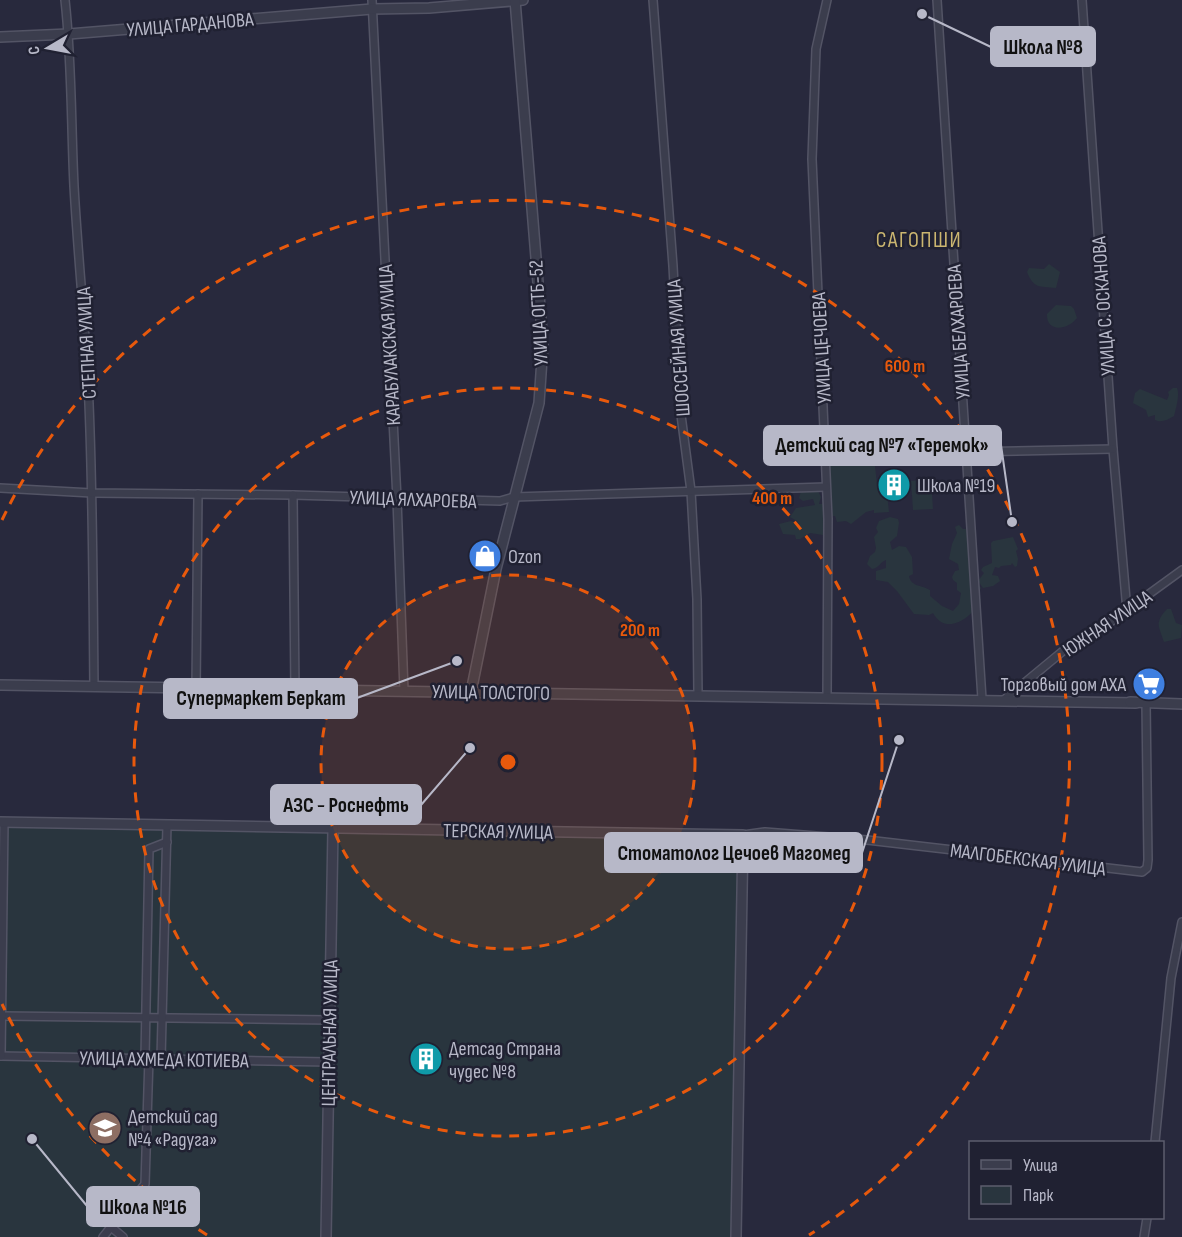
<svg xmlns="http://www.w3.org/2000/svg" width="1182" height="1237" font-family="'Sofia Sans Condensed',sans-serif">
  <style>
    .green { fill: #29353e }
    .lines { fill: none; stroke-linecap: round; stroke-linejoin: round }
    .minor-casing { stroke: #535465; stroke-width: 10 }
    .tertiary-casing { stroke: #535465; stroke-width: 12 }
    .minor { stroke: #3b3d4d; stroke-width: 7 }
    .tertiary { stroke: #3b3d4d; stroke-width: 9 }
    .ring { fill: none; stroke: #e8590c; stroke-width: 3; stroke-dasharray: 10 8 }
    .labels { text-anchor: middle; stroke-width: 5; stroke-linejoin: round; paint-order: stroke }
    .street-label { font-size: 20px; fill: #b7b8c8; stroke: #202132 }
    .poi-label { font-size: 20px; fill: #b7b8c8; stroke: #202132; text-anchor: start }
    .quarter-label { font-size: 22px; letter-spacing: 1.5px; fill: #cbb670; stroke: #202132 }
    .centre { fill: #e8590c; stroke: #202132; stroke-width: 3 }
    .ring-label { font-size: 18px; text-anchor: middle; font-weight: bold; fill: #e8590c; stroke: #202132; stroke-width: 5; stroke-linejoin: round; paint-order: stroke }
    .leader { fill: none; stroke: #b7b8c8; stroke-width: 2 }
    .callout-dot { fill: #b7b8c8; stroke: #202132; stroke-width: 2 }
    .callout { fill: #b7b8c8; stroke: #b7b8c8; stroke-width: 2 }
    .callout-label { font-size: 21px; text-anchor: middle; font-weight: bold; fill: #111 }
  </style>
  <rect width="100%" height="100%" fill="#28293d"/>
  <!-- green -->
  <g class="green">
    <path d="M1049,264L1060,272L1056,288C1039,286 1034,289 1027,272L1029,268L1044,269Z"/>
    <path d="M1056,305L1071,306L1074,309L1077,318C1068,330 1046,333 1047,314Z"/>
    <path d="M1173,388H1177C1180,395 1176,408 1174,416C1167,420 1162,423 1155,420V415L1148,417L1146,410L1133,403L1135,393L1140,389L1167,400L1169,395L1168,392Z"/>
    <path d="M866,433L874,439L885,435L889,439L883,446C887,458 883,459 875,466L877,484H882L883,493H887L889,512L874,513V510L866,512L851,524L846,521L837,522L835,516H832L823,535L810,533L800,539H796L795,535L783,534L779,524L791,521L799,524L797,521L790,517L796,508L815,505L813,499L803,501L799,498L801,491L817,489L821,497L819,504H822L828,459L835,452L832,449L835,440C845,435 857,440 866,433Z"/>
    <path d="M931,479L933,509L913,510L911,481Z"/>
    <path d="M890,517L898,519L899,523L897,536L890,542L892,550L899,546L906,547L912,557L913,574L909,576C911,587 922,585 930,590V596L942,606L953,611L959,604L961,593L957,590V583L953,580L952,577L955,571L959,570L958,564L949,559L952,544L957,533L955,527L959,525L963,529H966L968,535L973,537V551L976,550L977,554L975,556L977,564L970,578L975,580L981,588L977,595L981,600C973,617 946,637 933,613L929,615L914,614L897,591L888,582L876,580V571L886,568V560C880,562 879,568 872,569L867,564L870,556L875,552L876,548L874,537L878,532L876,528L879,521Z"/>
    <path d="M1013,537L1018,549L1016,551L1018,559L1017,566L1015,567L1012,563L1011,565L1001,566L999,568L995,567L992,575L998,576L1000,581L993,586L983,588L978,581L984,573L981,570L983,567L992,563L991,543L993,541Z"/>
    <path d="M1167,609H1171L1176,623L1182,625L1181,638L1164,642C1159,626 1154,623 1167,609Z"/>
    <path d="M0,822L743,835L736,1237H0Z"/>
  </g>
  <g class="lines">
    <defs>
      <g id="minor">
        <path d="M65,0C72,62 71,124 74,186C78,259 86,332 89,404C93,499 93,593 94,687"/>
        <path d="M372,0L397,499L404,691"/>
        <path d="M653,0L673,266L681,415L691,491L697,599L698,695"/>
        <path d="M827,0L816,49L812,159L828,519L827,697"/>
        <path d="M937,0L982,699"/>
        <path d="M1082,0L1113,449L1127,611"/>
        <path d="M966,452L1113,449"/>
        <path d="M0,488L92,493L293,495L500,501L514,497L826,487"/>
        <path d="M293,495L295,690"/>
        <path d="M196,688L198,494"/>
        <path d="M1005,699L1063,651L1098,631L1182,570"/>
        <path d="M743,835L765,832L867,840L1142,872L1147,868L1148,860L1146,703"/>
        <path d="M2,1016L330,1020"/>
        <path d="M0,1056L329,1062"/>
        <path d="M1,1056L4,822"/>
        <path d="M145,1058L149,849L167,842"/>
        <path d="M161,1059L167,825"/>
        <path d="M1155,1142L1171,978L1182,922"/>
        <path d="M111,1227L123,1237"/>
        <path d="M103,1237L145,1184L149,1058"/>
        <path d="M1144,1237L1147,1218"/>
      </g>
      <g id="tertiary">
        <path d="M0,37L69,34L372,9L429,8L523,0"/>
        <path d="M0,685L1136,703"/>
        <path d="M471,692L496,569L539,403L543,344L515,0"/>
        <path d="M1130,702L1182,704"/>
        <path d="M0,822L743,835L736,1237"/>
        <path d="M326,1237L333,828"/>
      </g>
    </defs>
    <!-- minor casing -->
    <use href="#minor" class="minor-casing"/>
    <!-- tertiary casing -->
    <use href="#tertiary" class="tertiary-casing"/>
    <!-- minor -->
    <use href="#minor" class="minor"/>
    <!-- tertiary -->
    <use href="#tertiary" class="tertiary"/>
  </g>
  <!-- distance rings -->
  <circle cx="508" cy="762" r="187" fill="#e8590c" fill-opacity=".12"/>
  <g class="ring">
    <circle cx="508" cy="762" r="187"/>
    <circle cx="508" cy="762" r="374"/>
    <path d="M207 1235A561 561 0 0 1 2 1004M2 520A561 561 0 1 1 809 1235"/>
  </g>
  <!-- icons -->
  <defs>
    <symbol id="building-disc" viewBox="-11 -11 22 22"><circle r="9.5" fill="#0f9aa8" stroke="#202132"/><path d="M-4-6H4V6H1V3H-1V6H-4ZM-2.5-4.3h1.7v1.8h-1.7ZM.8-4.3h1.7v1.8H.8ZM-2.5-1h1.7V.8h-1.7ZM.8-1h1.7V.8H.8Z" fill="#fff"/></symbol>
    <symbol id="shop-disc" viewBox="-11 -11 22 22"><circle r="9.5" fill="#3f7fe0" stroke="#202132"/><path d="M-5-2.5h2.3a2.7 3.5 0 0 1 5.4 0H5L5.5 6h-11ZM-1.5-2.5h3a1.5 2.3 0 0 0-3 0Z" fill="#fff"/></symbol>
    <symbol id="supermarket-disc" viewBox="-11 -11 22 22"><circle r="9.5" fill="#3f7fe0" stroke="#202132"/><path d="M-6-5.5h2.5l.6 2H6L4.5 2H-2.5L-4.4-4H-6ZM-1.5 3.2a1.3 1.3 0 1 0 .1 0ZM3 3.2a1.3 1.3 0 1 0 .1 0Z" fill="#fff"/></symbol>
    <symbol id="school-disc" viewBox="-11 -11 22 22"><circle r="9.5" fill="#8d6e63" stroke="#202132"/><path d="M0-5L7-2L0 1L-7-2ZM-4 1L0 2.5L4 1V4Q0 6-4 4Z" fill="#fff"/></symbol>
  </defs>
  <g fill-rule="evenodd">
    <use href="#building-disc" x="875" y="466" width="38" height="38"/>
    <use href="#shop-disc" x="466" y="537" width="38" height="38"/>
    <use href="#supermarket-disc" x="1130" y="665" width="38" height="38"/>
    <use href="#building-disc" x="407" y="1040" width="38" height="38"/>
    <use href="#school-disc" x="86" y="1109" width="38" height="38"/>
  </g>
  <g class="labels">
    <!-- street labels -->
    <g class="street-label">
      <text transform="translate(190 24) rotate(-5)" y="7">УЛИЦА ГАРДАНОВА</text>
      <text transform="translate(1103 306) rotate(-94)" y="7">УЛИЦА С. ОСКАНОВА</text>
      <text transform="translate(538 313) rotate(-93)" y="7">УЛИЦА ОГТБ-52</text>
      <text transform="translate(958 332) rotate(-94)" y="7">УЛИЦА БЕЛХАРОЕВА</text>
      <text transform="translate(86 343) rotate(-93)" y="7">СТЕПНАЯ УЛИЦА</text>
      <text transform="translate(389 345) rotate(-93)" y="7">КАРАБУЛАКСКАЯ УЛИЦА</text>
      <text transform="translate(678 348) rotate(-94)" y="7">ШОССЕЙНАЯ УЛИЦА</text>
      <text transform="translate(821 348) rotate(-93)" y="7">УЛИЦА ЦЕЧОЕВА</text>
      <text transform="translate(413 499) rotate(2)" y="7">УЛИЦА ЯЛХАРОЕВА</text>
      <text transform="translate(1107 623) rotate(-34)" y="7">ЮЖНАЯ УЛИЦА</text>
      <text transform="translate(491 692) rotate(1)" y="7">УЛИЦА ТОЛСТОГО</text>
      <text transform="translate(498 831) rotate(1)" y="7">ТЕРСКАЯ УЛИЦА</text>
      <text transform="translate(1028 859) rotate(7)" y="7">МАЛГОБЕКСКАЯ УЛИЦА</text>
      <text transform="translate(329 1033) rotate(-89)" y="7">ЦЕНТРАЛЬНАЯ УЛИЦА</text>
      <text transform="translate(164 1059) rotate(1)" y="7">УЛИЦА АХМЕДА КОТИЕВА</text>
    </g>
    <!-- poi labels -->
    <g class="poi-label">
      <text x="917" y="492">Школа №19</text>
      <text x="508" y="563">Ozon</text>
      <text x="1126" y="691" text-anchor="end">Торговый дом АХА</text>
      <text x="449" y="1055">Детсад Страна<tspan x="449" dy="23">чудес №8</tspan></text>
      <text x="128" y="1123">Детский сад<tspan x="128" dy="23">№4 «Радуга»</tspan></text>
    </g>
    <!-- quarter labels -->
    <g class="quarter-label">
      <text x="919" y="247">САГОПШИ</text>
    </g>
  </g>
  <circle cx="508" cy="762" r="9" class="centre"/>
  <g class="ring-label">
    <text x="905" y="372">600 m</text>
    <text x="772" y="504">400 m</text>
    <text x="640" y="636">200 m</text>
  </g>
  <!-- callouts -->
  <path class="leader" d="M922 14L991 47M1012 522L1001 445M457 661L357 698M470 748L421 805M899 740L862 853M32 1139L87 1206"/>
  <g class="callout-dot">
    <circle cx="922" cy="14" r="6"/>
    <circle cx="1012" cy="522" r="6"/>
    <circle cx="457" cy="661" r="6"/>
    <circle cx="470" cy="748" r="6"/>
    <circle cx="899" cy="740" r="6"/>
    <circle cx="32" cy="1139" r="6"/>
  </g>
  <g class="callout">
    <rect x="991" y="27" width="104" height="39" rx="6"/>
    <rect x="764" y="426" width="237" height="39" rx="6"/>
    <rect x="164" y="679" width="193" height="39" rx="6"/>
    <rect x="271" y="785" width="150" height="39" rx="6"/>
    <rect x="605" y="833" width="257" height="39" rx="6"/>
    <rect x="87" y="1187" width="112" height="39" rx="6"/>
  </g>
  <g class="callout-label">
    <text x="1043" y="54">Школа №8</text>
    <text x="882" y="452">Детский сад №7 «Теремок»</text>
    <text x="261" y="705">Супермаркет Беркат</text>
    <text x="346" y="812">АЗС - Роснефть</text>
    <text x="734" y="860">Стоматолог Цечоев Магомед</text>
    <text x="143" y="1214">Школа №16</text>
  </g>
  <!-- legend -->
  <rect x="969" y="1141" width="195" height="78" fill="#202132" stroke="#5c5d6e" stroke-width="1.5"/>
  <rect x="981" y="1160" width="30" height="9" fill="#3b3d4d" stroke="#5c5d6e" stroke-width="1.5"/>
  <text x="1023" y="1171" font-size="18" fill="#b7b8c8">Улица</text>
  <rect x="981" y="1186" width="30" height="18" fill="#29353e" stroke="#5c5d6e" stroke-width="1.5"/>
  <text x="1023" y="1201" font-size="18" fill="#b7b8c8">Парк</text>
  <!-- north arrow -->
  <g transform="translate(48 48) rotate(260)" stroke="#202132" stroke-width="4.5" paint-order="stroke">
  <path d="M0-4.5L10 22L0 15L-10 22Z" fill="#b7b8c8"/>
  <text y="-9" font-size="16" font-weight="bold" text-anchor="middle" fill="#b7b8c8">С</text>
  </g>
</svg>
